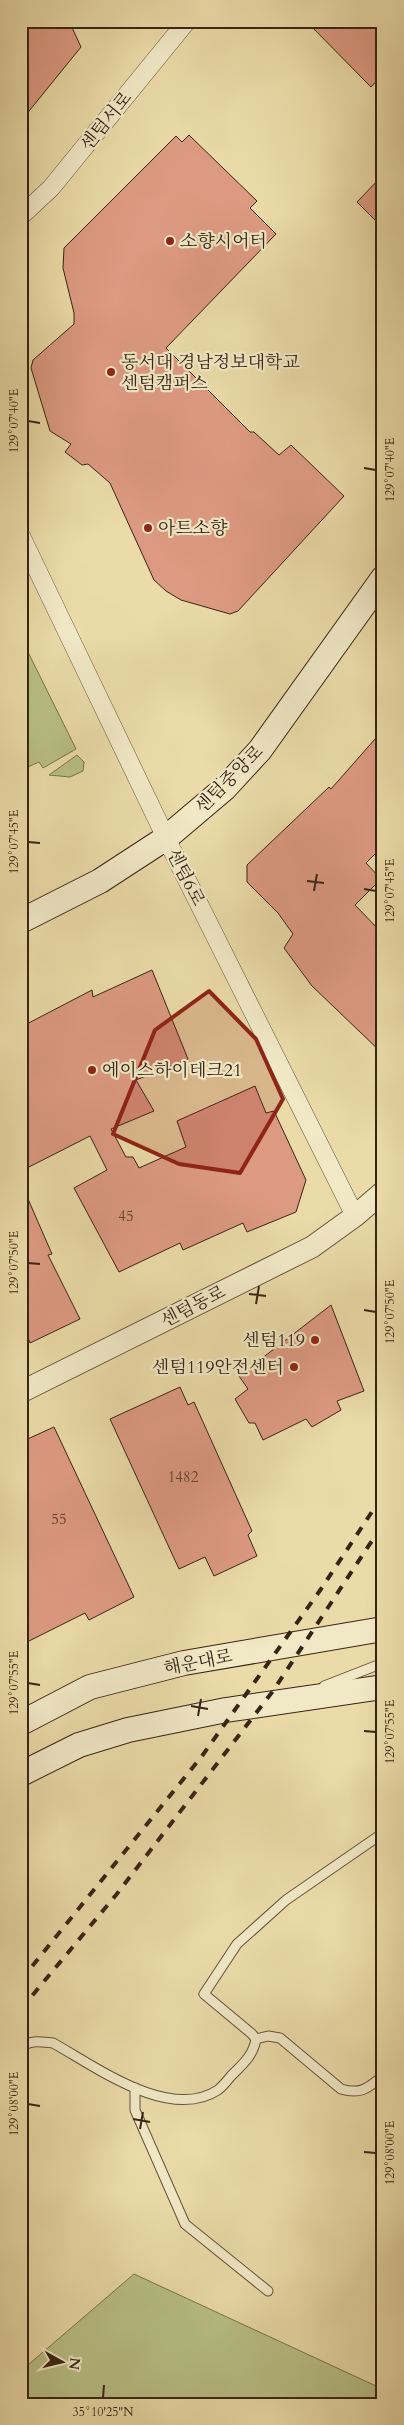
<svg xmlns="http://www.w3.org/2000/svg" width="404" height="2425" font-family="Cardo,'Noto Serif KR',serif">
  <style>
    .green { fill: #b8c086; stroke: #78724e }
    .building { fill: #dd9a82; stroke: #382416 }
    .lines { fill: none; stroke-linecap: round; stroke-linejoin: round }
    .service-casing { stroke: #64523a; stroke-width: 11 }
    .minor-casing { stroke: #64523a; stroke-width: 19 }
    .tertiary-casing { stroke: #64523a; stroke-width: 23 }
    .secondary-casing { stroke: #382416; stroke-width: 26 }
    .service { stroke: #f1e8c6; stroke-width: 9 }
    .minor { stroke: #f1e8c6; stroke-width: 18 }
    .tertiary { stroke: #f1e8c6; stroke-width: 21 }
    .secondary { stroke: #f1e8c6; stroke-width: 24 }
    .rail { stroke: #382416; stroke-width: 4; stroke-dasharray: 9 9; stroke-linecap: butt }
    .marked { fill: #8f2418; fill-opacity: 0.2; stroke: #8f2418; stroke-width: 4; stroke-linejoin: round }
    .ticks { fill: none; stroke: #382416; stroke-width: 2 }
    .poi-dot { fill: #8f2418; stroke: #f1e8c6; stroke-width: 2 }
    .labels { text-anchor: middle; stroke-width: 4.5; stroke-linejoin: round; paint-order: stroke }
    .number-label { font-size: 15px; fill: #614231 }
    .street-label { font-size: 18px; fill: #382416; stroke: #f1e8c6 }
    .poi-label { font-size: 18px; fill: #382416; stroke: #f1e8c6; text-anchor: start }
    .neatline { fill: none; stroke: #382416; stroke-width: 2 }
    .ticks-label { font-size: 12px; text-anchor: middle; fill: #382416 }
  </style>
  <rect width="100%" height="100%" fill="#eadba8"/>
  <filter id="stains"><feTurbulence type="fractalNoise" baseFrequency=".004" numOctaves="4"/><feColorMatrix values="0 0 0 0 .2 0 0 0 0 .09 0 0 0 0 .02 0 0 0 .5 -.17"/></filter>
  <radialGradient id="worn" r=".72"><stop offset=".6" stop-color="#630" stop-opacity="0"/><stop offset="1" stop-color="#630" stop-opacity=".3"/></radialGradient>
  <!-- green -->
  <g class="green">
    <path d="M21,638L76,749L43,768L39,762L21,770Z"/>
    <path d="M77,755L84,762L83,771L70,777L49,775Z"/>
    <path d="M134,2274L376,2386L383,2384V2404H21V2371Z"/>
  </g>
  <!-- building -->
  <g class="building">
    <path d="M21,21H69L81,47L21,121Z"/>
    <path d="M306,21H383V74L371,87Z"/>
    <path d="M189,135L257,201L250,208L276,234L166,348L250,432H254L279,455L291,445L344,496L238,611L230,614L181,600L166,591L154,580L110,483L88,464L82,465L65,452L71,444L50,431L31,368L33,360L74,324V313L63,268L64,248L176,136L182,142Z"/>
    <path d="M383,175V228L357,202Z"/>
    <path d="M383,730V846L366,863L381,879L355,905L383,934V1054L312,986L284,948L293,934L278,913L247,882V865L329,787L331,789Z"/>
    <path d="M152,970L188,1059L136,1080L154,1111L111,1129L126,1157H133L139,1168L186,1147L177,1121L255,1086L266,1113L274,1111L306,1180L296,1212L247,1232L243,1223L183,1250L180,1243L119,1272L74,1188L107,1170L90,1136L21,1171V1027L92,990L93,997Z"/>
    <path d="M21,1183L52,1254L48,1255L80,1319L30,1343L21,1321Z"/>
    <path d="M331,1305L364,1391L337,1401L341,1410L312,1427L306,1419L263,1440L255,1423H249L235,1399L248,1389L239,1376Z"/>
    <path d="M180,1387L188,1405L194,1402L252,1531L248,1535L257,1556L214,1576L205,1557L179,1569L110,1419Z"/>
    <path d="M54,1427L134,1597L89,1620L85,1613L21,1645V1442Z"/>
  </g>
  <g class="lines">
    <defs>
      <g id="service">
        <path d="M324,1686L383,1663"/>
        <path d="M256,2039L268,2036L280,2038L341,2089C361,2095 368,2088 383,2076"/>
        <path d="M21,2048C29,2039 42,2042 53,2043C95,2066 169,2122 218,2090C223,2086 227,2081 231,2076C243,2064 253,2056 256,2039L252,2034L204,1994L237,1944L286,1900L383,1833"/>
        <path d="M135,2088V2110L185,2224L268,2291"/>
      </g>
      <g id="minor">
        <path d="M21,216L51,188L187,21"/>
        <path d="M21,536L166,838L355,1216"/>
      </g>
      <path id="tertiary" d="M21,1392L312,1247L355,1216L383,1192"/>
      <g id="secondary">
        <path d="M21,921L100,881L166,838L225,788L260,750L383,578"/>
        <path d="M21,1723L90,1687L184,1663L383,1629"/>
        <path d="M21,1774L79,1745L128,1730L226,1710L383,1687"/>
      </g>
    </defs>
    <!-- service casing -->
    <use href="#service" class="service-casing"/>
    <!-- minor casing -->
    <use href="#minor" class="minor-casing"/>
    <!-- tertiary casing -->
    <use href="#tertiary" class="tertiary-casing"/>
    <!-- secondary casing -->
    <use href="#secondary" class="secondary-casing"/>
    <!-- service -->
    <use href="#service" class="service"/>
    <!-- minor -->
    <use href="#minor" class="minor"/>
    <!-- tertiary -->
    <use href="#tertiary" class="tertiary"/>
    <!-- secondary -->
    <use href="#secondary" class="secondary"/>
    <!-- rail -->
    <g class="rail">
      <path d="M21,1980L202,1756L321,1589L383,1495"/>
      <path d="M21,2009L116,1895L273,1691L383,1524"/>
    </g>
  </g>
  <!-- marked area -->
  <path class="marked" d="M209,991L256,1039L283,1099L240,1173L179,1164L113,1134L155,1030Z"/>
  <!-- ticks -->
  <path class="ticks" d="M28,421L40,423M364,468L376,470M28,842L40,843M307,881L324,883M364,889L376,891M314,891L317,874M28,1263L40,1264M249,1294L266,1296M256,1304L259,1286M364,1310L376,1312M28,1683L40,1685M191,1706L208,1709M198,1716L201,1699M364,1731L376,1732M28,2104L40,2106M133,2119L150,2122M140,2129L143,2112M364,2152L376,2153M103,2398L104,2385"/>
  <!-- markers -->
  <g class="poi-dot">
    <circle cx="170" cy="241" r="5"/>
    <circle cx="111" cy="372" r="5"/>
    <circle cx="148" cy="528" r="5"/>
    <circle cx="92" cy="1070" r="5"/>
    <circle cx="315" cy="1340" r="5"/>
    <circle cx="294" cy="1367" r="5"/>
  </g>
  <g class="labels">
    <!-- number labels -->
    <g class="number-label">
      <text x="126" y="1221">45</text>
      <text x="183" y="1482">1482</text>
      <text x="59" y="1524">55</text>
    </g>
    <!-- street labels -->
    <g class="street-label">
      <text transform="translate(106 121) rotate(-51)" y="6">센텀서로</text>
      <text transform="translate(229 779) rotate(-45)" y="6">센텀중앙로</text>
      <text transform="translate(186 877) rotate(63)" y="6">센텀6로</text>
      <text transform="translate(193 1306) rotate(-27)" y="6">센텀동로</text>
      <text transform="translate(198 1662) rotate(-11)" y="6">해운대로</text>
    </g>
    <!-- poi labels -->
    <g class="poi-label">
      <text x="180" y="247">소향시어터</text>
      <text x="121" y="368">동서대 경남정보대학교<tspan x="121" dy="21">센텀캠퍼스</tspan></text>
      <text x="158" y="534">아트소향</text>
      <text x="102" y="1076">에이스하이테크21</text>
      <text x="305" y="1346" text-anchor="end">센텀119</text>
      <text x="284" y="1373" text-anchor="end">센텀119안전센터</text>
    </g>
  </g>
  <!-- margin -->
  <rect width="404" height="2425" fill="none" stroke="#eadba8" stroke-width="55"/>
  <!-- north arrow -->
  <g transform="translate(62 2362) rotate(98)" stroke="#f1e8c6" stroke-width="4" paint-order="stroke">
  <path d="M0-4L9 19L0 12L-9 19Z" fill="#382416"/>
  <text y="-8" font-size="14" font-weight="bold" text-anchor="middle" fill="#382416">N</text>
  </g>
  <rect x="28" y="28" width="348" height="2370" class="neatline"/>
  <g class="ticks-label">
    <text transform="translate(14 421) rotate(-90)" y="4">129°07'40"E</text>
    <text transform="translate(390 470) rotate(-90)" y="4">129°07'40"E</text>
    <text transform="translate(14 842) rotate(-90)" y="4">129°07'45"E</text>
    <text transform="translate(390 891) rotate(-90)" y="4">129°07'45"E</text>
    <text transform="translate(14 1263) rotate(-90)" y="4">129°07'50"E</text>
    <text transform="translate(390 1312) rotate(-90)" y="4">129°07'50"E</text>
    <text transform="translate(14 1683) rotate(-90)" y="4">129°07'55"E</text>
    <text transform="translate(390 1732) rotate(-90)" y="4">129°07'55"E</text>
    <text transform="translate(14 2104) rotate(-90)" y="4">129°08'00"E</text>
    <text transform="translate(390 2153) rotate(-90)" y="4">129°08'00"E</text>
    <text x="103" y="2416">35°10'25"N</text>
  </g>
  <rect width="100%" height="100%" filter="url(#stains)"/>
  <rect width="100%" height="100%" fill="url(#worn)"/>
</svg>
